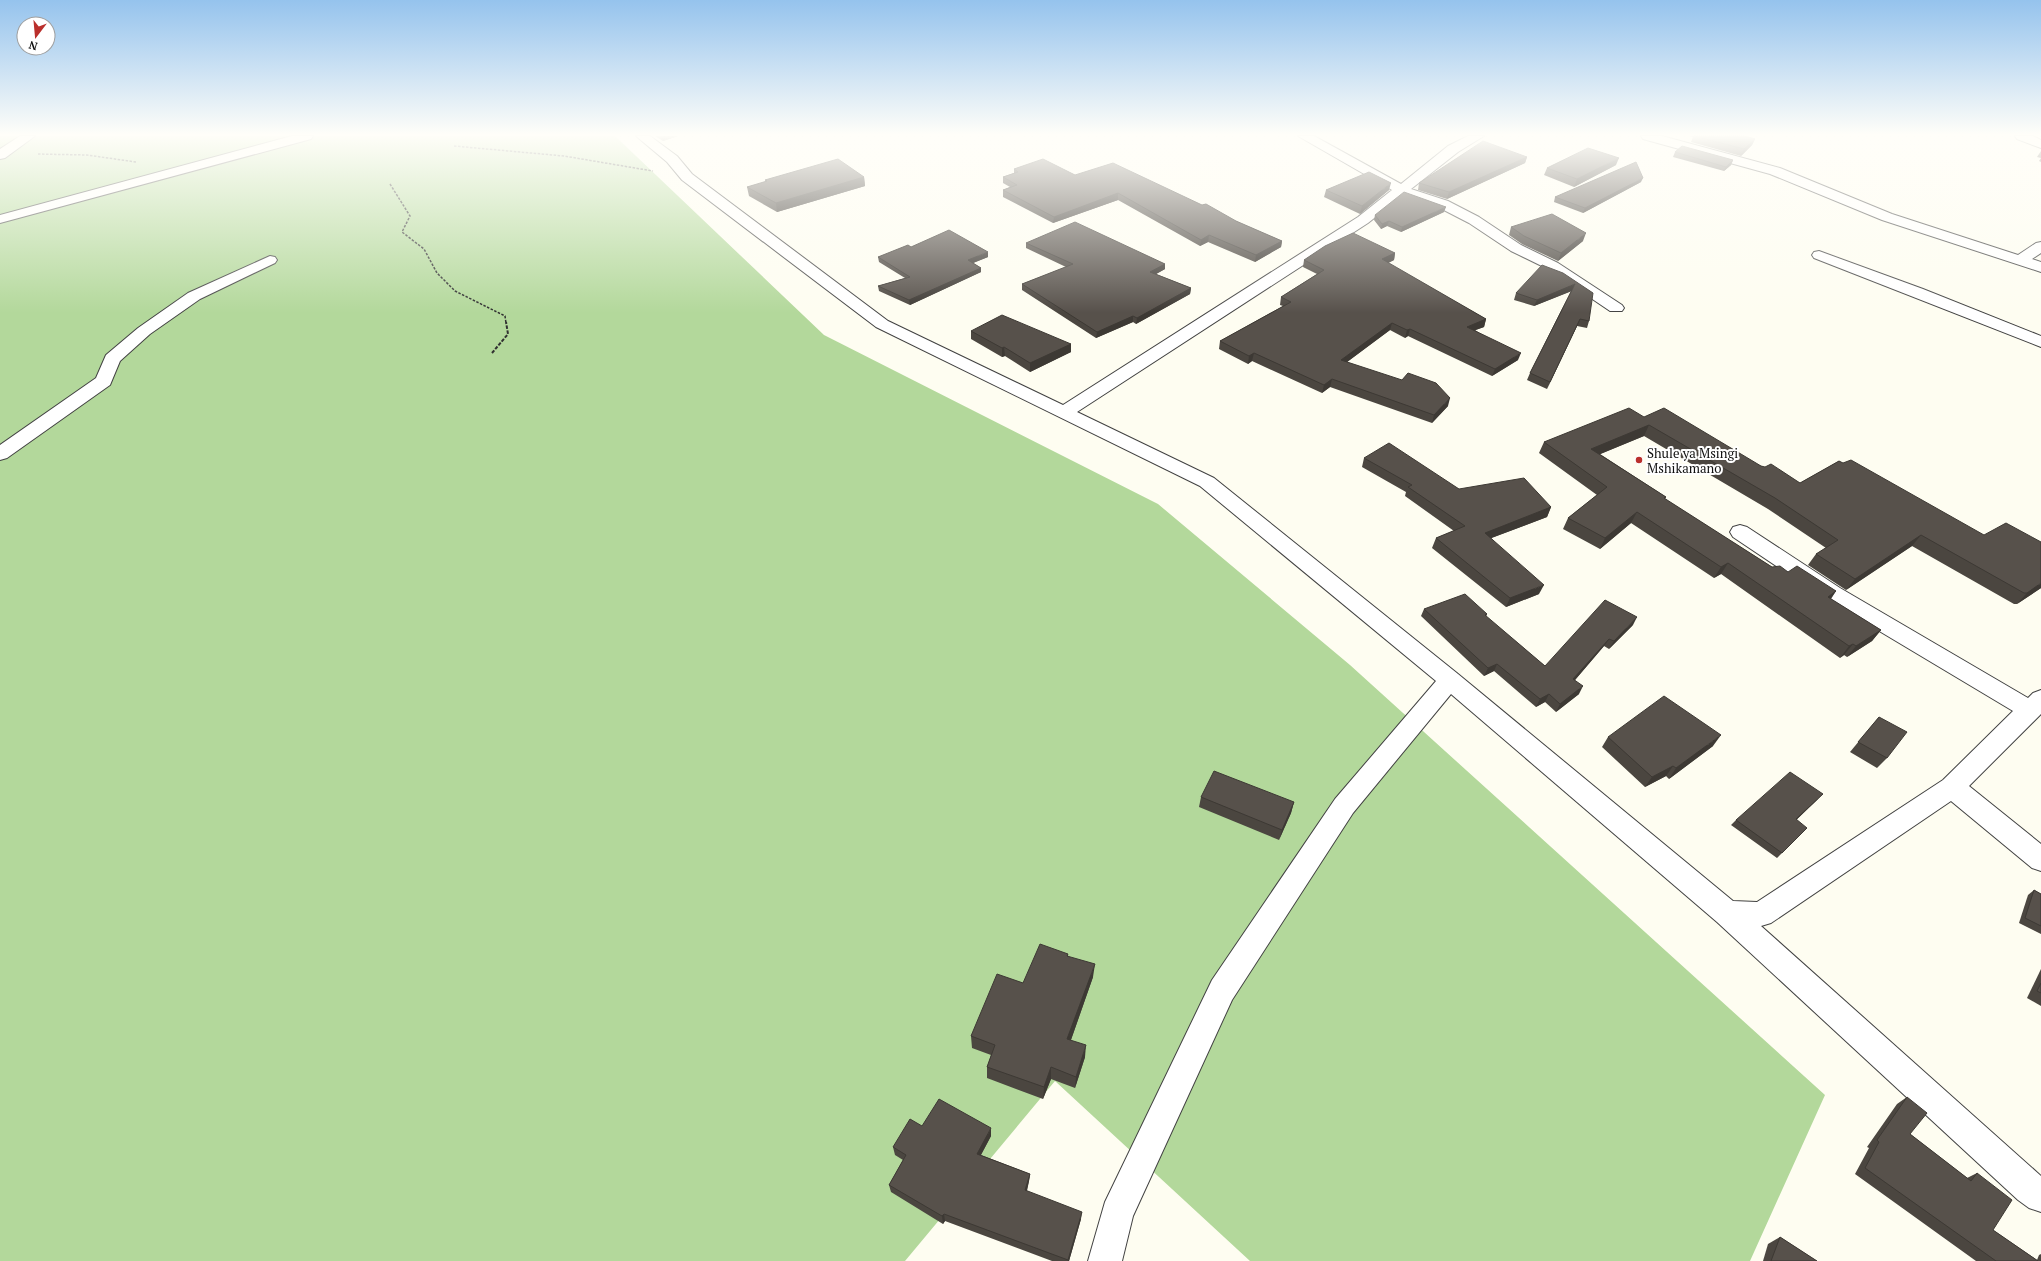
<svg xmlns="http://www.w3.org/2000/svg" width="2041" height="1261" font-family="'PT Serif',serif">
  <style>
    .forest { fill: #b3d89b }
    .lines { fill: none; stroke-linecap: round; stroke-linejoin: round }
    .minor-casing { stroke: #424242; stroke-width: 2 }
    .path-far1 { stroke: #313131; stroke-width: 1.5; stroke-dasharray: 2.5 1.5; stroke-linecap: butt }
    .path { stroke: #313131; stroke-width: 2; stroke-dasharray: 3.5 1.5; stroke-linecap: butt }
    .minor { fill: #fff; fill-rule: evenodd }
    .wall { fill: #4b4640 }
    .shaded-wall { fill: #3d3934 }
    .building { fill: #57514b; stroke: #3d3934 }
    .poi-dot { fill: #ba2f2c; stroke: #fff; stroke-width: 1.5 }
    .labels { text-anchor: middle; stroke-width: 4; stroke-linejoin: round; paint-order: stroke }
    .poi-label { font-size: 13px; fill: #0f0f0f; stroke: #fff; text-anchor: start }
  </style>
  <rect width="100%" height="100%" fill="#fefdf1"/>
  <!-- forest -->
  <path class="forest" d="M0,136H615L824,335L1158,504L1350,665L1825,1095L1750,1261H1250L1055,1081L905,1261H0Z"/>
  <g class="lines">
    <defs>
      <g id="minor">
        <path d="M20,136H35L5,158L0,159V149Z"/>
        <path d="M292,136H313L311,139L0,223V215Z"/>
        <path d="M636,136H650L677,156L692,174L888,321L1063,405L1358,217L1392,190L1298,136H1314L1401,184L1448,146L1468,136H1484L1458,152L1411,189L1448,201L1479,217L1521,245L1558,263L1622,305L1624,308L1622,311H1610L1548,269L1511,251L1469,223L1438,207L1403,195L1368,223L1077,412L1214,478L1458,674L1733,901L1757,902L1943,780L2013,711L1824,598L1733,537L1730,532L1733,527L1740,525L1747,527L1840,588L2028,698L2033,693L2041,690V714L1969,786L2041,844V871L2032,868L1951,801L1771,923L1761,926L2041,1176V1212L2029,1208L2018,1200L1717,922L1451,694L1353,813L1232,1000L1133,1216L1122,1261H1088L1105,1202L1212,980L1335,799L1436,681L1200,486L876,327L682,180L667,162Z"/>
        <path d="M1641,136H1662L1780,168L1892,214L2018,255L2036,243L2041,242V253L2032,259L2041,262V272L1882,220L1770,174L1643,139Z"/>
        <path d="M2015,136H2033L2041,140V148L2017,139Z"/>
        <path d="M1819,251L1923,289L2041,336V347L1814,258L1812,255L1814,252Z"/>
        <path d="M270,256L275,257L277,260L275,263L200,299L150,334L120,361L110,385L7,458L0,460V445L96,378L106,355L138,328L188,293Z"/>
      </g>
    </defs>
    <!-- minor casing -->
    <use href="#minor" class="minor-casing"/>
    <!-- path-far1 -->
    <g class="path-far1">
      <path d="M454,146L564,156L653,171"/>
      <path d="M38,154L87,155L136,162"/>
      <path d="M390,184L410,216L402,232L424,249L437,273L455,291L505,316L506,323"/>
    </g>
    <!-- path -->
    <path class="path" d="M492,353L508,334L506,322"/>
    <!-- minor -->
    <use href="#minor" class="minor"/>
  </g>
  <!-- wall -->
  <g class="wall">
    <path d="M655,136H678L663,141Z"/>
    <path d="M1689,136H1748L1747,137L1755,139L1752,145L1741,156L1691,142L1693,137Z"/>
    <path d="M2041,151V162L2039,161L2041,158L2037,157Z"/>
    <path d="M1675,152L1733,160L1731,165L1724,171L1673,157Z"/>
    <path d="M1527,157L1525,163L1447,199L1418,190L1419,183Z"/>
    <path d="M1616,165L1574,187L1544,175L1547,168Z"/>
    <path d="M1014,169L1075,175L1236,221L1282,241L1281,247L1255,262L1208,242L1200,246L1118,200L1053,223L1003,197V190L1010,187L1003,183V177L1014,173Z"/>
    <path d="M864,177L865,186L777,212L749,196L747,187L766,182L765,180Z"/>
    <path d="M1641,182L1583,213L1554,202L1555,197Z"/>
    <path d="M1326,190H1389L1360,214L1324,197Z"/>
    <path d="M1444,212L1401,232L1387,226L1381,229L1374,220L1375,215Z"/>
    <path d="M1511,227L1583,241L1558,261L1522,244L1509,235Z"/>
    <path d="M1026,243L1165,264V269L1156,274L1191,288L1190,294L1136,324L1133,322L1096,338L1022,290V284L1066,267L1026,248Z"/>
    <path d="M911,247L988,257L973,263L981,268V272L910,305L879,291L878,286L905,278L879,262L878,257Z"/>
    <path d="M1395,253L1394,260L1388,263L1486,319L1484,327L1475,330L1518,360L1492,376L1408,336L1405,338L1390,330L1347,362L1448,406L1432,423L1330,387L1322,393L1252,361L1248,364L1219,349L1220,341L1283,306L1280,305L1281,297L1317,274L1303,267L1304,260Z"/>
    <path d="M1563,273L1589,321L1587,328L1577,326L1547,389L1527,380L1530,373L1571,291L1534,306L1514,300L1516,293Z"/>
    <path d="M971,331L1071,344V352L1030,372L1005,356L1002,357L971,339Z"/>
    <path d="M1644,417L1761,466L1800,483L1839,461L2041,588L2017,604H2014L1912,546L1846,590L1808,565L1816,554L1826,548L1768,509L1644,436L1600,454L1666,497L1665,499L1772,567L1788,572L1836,591L1831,599L1881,630L1872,641L1847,657L1844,655L1840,658L1721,574L1714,578L1631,523L1600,549L1563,529L1568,518L1597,495L1539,453L1544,442Z"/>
    <path d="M1364,458L1459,489L1551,507L1547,517L1491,538L1539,594L1506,607L1432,548L1436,538L1454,531L1405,496L1406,492L1362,467Z"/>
    <path d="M1424,609L1487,614L1486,617L1545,666L1633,625L1609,649L1604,646L1575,680L1579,694L1556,712L1545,702L1536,707L1494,671L1484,676L1421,616Z"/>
    <path d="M1879,717L1887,758L1877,768L1850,752Z"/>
    <path d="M1608,737L1713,746L1669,779L1666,776L1645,787L1602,747Z"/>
    <path d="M1201,797L1294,802L1291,813L1279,840L1199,807Z"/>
    <path d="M1818,799L1796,820L1802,833L1777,858L1731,825L1736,820Z"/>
    <path d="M2034,890L2041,894V934L2019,923L2028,895Z"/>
    <path d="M1068,954V956L1093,977L1071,1040L1085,1057L1075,1088L1051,1079L1043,1099L987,1078V1067L991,1055L972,1048L971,1036L1023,983Z"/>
    <path d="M2041,969V1006L2027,998Z"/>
    <path d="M1907,1097L1910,1134L1967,1178L1977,1173L1993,1230L2037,1260L2039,1255L2041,1254V1261H1976L1855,1174L1869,1148L1867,1147L1897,1104Z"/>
    <path d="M922,1126L991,1136L981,1155L1030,1174L1029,1181L1027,1191L1081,1219L1069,1261H1052L945,1221L943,1224L891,1192L889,1185L903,1160L895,1155L893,1147Z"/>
    <path d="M1780,1237L1817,1261H1763L1768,1244Z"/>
  </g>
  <!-- shaded-wall -->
  <g class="shaded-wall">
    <path d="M662,136H678L663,141Z"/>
    <path d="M1755,139L1752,145L1741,156L1744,149Z"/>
    <path d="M1527,157L1525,163L1447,199L1449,192Z"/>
    <path d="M1619,158L1616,165L1574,187L1577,179Z"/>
    <path d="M1733,160L1731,165L1724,171L1726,167Z"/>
    <path d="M864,177L865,186L777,212L776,203Z"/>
    <path d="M1643,178L1641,182L1583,213L1585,208Z"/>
    <path d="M1391,183L1389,190L1360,214L1362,206Z"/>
    <path d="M1118,193V200L1053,223L1054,217Z"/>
    <path d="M1446,207L1444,212L1401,232L1402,227Z"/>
    <path d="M1389,221L1387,226L1381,229L1382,224Z"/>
    <path d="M1586,233L1583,241L1558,261L1561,253Z"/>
    <path d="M1209,235L1208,242L1200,246L1201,240Z"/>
    <path d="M1282,241L1281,247L1255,262L1256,255Z"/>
    <path d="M988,252V257L968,265V260Z"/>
    <path d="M1395,253L1394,260L1380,267L1382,259Z"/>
    <path d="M1165,264V269L1149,278L1150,272Z"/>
    <path d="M981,268V272L910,305L909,300Z"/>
    <path d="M1575,284L1572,291L1534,306L1537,300Z"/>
    <path d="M1191,288L1190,294L1136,324L1137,318Z"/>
    <path d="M1133,316V322L1096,338L1097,332Z"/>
    <path d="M1486,319L1484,327L1465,334L1467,327Z"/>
    <path d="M1580,319L1577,326L1547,389L1550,382Z"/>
    <path d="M1392,323L1390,330L1339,368L1341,360Z"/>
    <path d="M1410,329L1408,336L1405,338L1407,330Z"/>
    <path d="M1071,344V352L1030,372V363Z"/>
    <path d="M1004,347L1005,356L1002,357V348Z"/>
    <path d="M1254,353L1252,361L1248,364L1249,356Z"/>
    <path d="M1521,353L1518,360L1492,376L1495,369Z"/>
    <path d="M1332,379L1330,387L1322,393L1324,385Z"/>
    <path d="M1450,398L1448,406L1432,423L1434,415Z"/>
    <path d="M1649,425L1644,436L1586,460L1591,449Z"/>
    <path d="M1551,507L1547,517L1481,542L1485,533Z"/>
    <path d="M1637,512L1631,523L1600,549L1605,538Z"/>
    <path d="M1921,535L1912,546L1846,590L1855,579Z"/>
    <path d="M1728,563L1721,574L1714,578L1721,567Z"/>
    <path d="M2041,583V588L2017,604L2027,593Z"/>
    <path d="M1544,585L1539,594L1506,607L1510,598Z"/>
    <path d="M1836,591L1828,602V597Z"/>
    <path d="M1637,617L1633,625L1609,649L1614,641Z"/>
    <path d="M1881,630L1872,641L1847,657L1856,646Z"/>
    <path d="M1609,639L1604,646L1569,687L1573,679Z"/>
    <path d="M1853,644L1844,655L1840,658L1849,646Z"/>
    <path d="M1497,664L1494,671L1484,676L1488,668Z"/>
    <path d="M1583,686L1579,694L1556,712L1560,704Z"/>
    <path d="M1549,694L1545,702L1536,707L1540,699Z"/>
    <path d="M1721,735L1713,746L1669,779L1676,768Z"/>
    <path d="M1673,766L1666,776L1645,787L1652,777Z"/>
    <path d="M1823,794L1818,799L1791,825L1796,819Z"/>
    <path d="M1294,802L1291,813L1279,840L1282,830Z"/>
    <path d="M1095,964L1093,977L1067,1051V1039Z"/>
    <path d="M1086,1045L1085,1057L1075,1088L1076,1077Z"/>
    <path d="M1051,1067V1079L1043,1099L1044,1087Z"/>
    <path d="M991,1128V1136L977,1162V1154Z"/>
    <path d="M1030,1174L1029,1181L1025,1197V1190Z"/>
    <path d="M1082,1212L1081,1219L1069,1261H1068Z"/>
    <path d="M944,1214L945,1221L943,1224L942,1216Z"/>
  </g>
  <!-- building -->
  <g class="building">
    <path d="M1694,136H1745L1755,139L1744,149Z"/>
    <path d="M1483,141L1527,157L1449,192L1419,183Z"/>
    <path d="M1682,146L1733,160L1726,167L1675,152Z"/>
    <path d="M1588,148L1619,158L1577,179L1547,168Z"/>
    <path d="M838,159L864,177L776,203L747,187L767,181L765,180Z"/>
    <path d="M1043,159L1075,175L1113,163L1202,205L1206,204L1236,221L1282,241L1256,255L1209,235L1201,240L1118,193L1054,217L1003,190L1017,185L1003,177L1018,172L1014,169Z"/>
    <path d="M1636,162L1643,178L1585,208L1555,197Z"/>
    <path d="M1369,172L1391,183L1362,206L1326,190Z"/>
    <path d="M1404,192L1446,207L1402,227L1389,221L1382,224L1375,215Z"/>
    <path d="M1552,214L1586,233L1561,253L1524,236L1511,227Z"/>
    <path d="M1075,222L1165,264L1150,272L1191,288L1137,318L1133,316L1097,332L1022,284L1073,264L1026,243Z"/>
    <path d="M949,230L988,252L968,260L981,268L909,300L878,286L910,277L878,257L908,245L911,247Z"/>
    <path d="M1353,233L1395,253L1382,259L1486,319L1467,327L1521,353L1495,369L1410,329L1407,330L1392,323L1341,360L1402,380L1408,373L1436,383L1450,398L1434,415L1332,379L1324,385L1254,353L1249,356L1220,341L1291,302L1281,297L1324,270L1304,260L1325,246Z"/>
    <path d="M1542,265L1563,273L1593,293L1589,321L1580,319L1550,382L1530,373L1575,284L1537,300L1516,293Z"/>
    <path d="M1002,315L1071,344L1030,363L1004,347L1002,348L971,331Z"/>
    <path d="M1629,408L1644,417L1664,408L1761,466L1765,467L1771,464L1800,483L1839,461L1843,463L1851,460L1984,535L2006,523L2041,542V583L2027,593H2024L1921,535L1855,579L1816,554L1838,540L1775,498L1649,425L1591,449L1666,497L1664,498L1772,567L1780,566L1788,572L1797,566L1836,591L1828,597L1881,630L1856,646L1853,644L1849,646L1728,563L1721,567L1637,512L1605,538L1568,518L1607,487L1544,442Z"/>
    <path d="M1389,443L1459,489L1524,478L1551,507L1485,533L1544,585L1510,598L1436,538L1465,526L1408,487L1412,485L1364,458Z"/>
    <path d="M1465,594L1487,614L1485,615L1545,666L1605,600L1637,617L1614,641L1609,639L1573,679L1583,686L1560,704L1549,694L1540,699L1497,664L1488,668L1424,609Z"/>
    <path d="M1664,696L1721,735L1676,768L1673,766L1652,777L1608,737Z"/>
    <path d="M1879,717L1907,732L1887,758L1858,742Z"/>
    <path d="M1214,771L1294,802L1282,830L1201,797Z"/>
    <path d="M1790,772L1823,794L1796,819L1807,828L1782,853L1736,820Z"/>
    <path d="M2034,890L2041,894V926L2025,918Z"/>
    <path d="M1040,944L1068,954L1067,956L1095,964L1067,1039L1086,1045L1076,1077L1051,1067L1044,1087L987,1067L995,1045L971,1036L997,974L1023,983Z"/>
    <path d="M2041,983V993L2037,991Z"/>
    <path d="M1907,1097L1927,1113L1910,1134L1971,1181L1977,1173L2012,1200L1993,1230L2038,1261H1996L1865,1168L1879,1142L1877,1140Z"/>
    <path d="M939,1099L991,1128L977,1154L1030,1174L1025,1190L1082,1212L1068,1260L944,1214L942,1216L889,1185L906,1155L893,1147L910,1119L922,1126Z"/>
    <path d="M1780,1237L1817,1261H1771Z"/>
  </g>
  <!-- sky -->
  <linearGradient id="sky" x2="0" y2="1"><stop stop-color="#95c3ed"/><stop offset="0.43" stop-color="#fffef9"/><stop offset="1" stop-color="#fffef9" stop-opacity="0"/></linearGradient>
  <rect width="2041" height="313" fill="url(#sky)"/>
  <!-- markers -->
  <circle class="poi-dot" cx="1639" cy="460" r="4"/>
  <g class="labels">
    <!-- poi labels -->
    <g class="poi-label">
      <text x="1647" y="458">Shule ya Msingi<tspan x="1647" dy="15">Mshikamano</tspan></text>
    </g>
  </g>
  <!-- north arrow -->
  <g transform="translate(36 36) rotate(196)"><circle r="19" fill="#ffffff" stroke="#9f9f9f"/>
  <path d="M0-3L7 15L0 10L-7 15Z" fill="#ba2f2c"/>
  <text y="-6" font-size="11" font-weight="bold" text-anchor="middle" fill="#0f0f0f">N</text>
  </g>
</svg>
